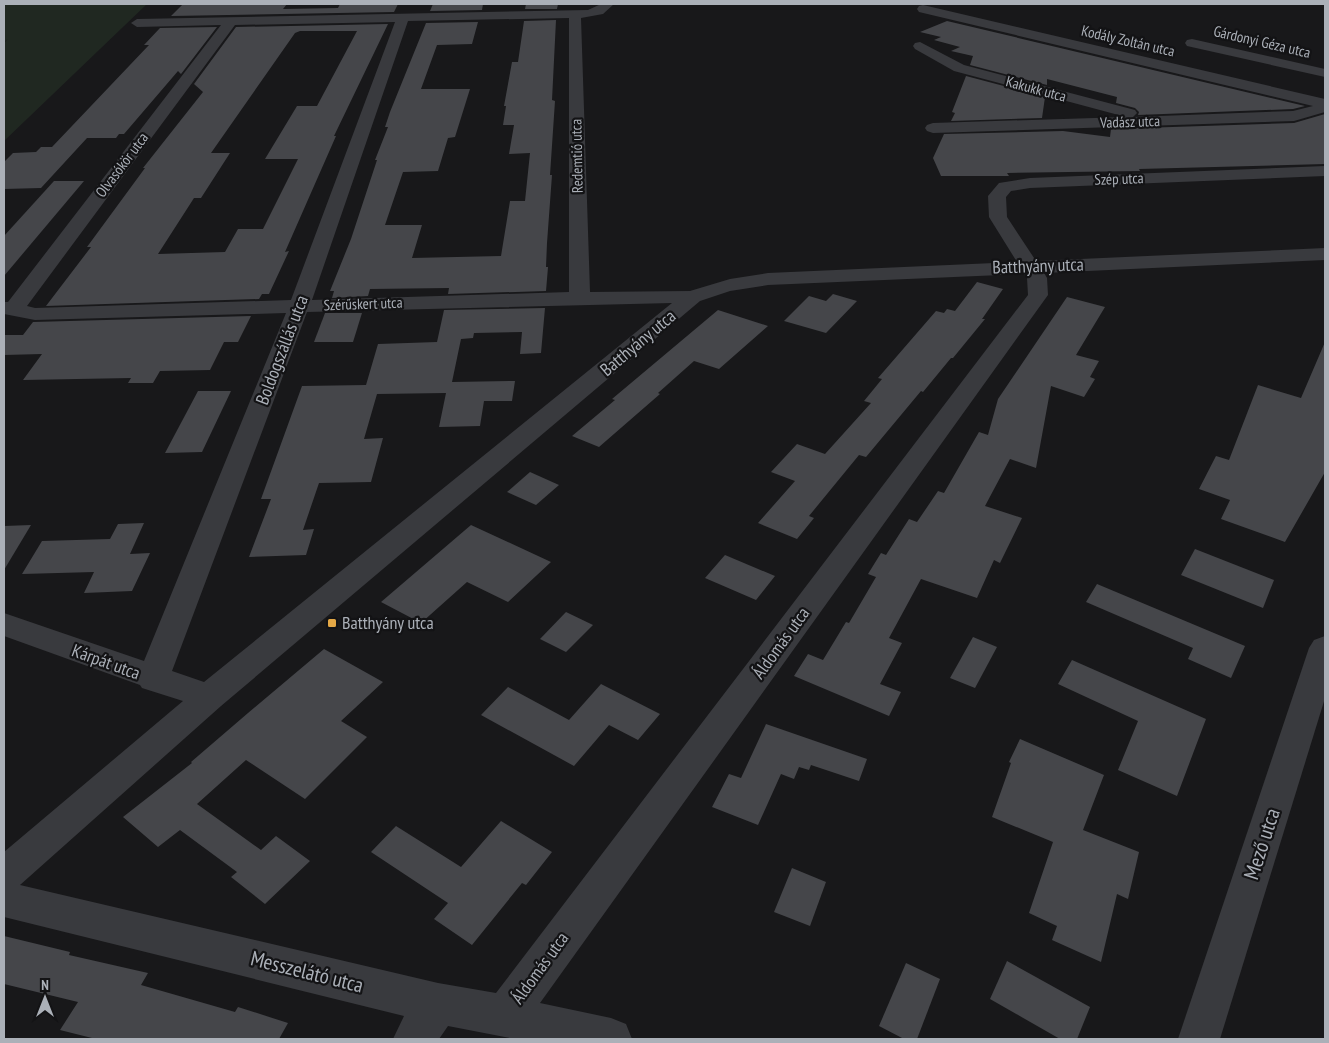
<svg xmlns="http://www.w3.org/2000/svg" width="1329" height="1043" font-family="'PT Sans Narrow',sans-serif">
  <style>
    .green { fill: #202821 }
    .building { fill: #45464a; fill-rule: evenodd }
    .lines { fill: none; stroke-linecap: round; stroke-linejoin: round }
    .minor { fill: #393a3e; fill-rule: evenodd }
    .poi-dot { fill: #e4a846; stroke: #131315; stroke-width: 2 }
    .labels { text-anchor: middle; stroke-width: 4.5; stroke-linejoin: round; paint-order: stroke }
    .far-street-label { font-size: 15px; fill: #abb0b8; stroke: #131315 }
    .street-label { font-size: 18px; fill: #abb0b8; stroke: #131315 }
    .poi-label { font-size: 18px; fill: #abb0b8; stroke: #131315; text-anchor: start }
    .near-street-label { font-size: 21px; fill: #abb0b8; stroke: #131315 }
  </style>
  <rect width="100%" height="100%" fill="#18181a"/>
  <!-- green -->
  <path class="green" d="M4,4H147L4,141V43L8,39L4,42Z"/>
  <!-- building -->
  <g class="building">
    <path d="M183,4H287L283,9L338,8L340,4H398L394,12L171,16Z"/>
    <path d="M433,4H483L482,10L430,11Z"/>
    <path d="M526,4H558L557,9H525Z"/>
    <path d="M556,20L552,100L555,101L550,175H552L547,243L546,267H548L546,291L448,294L449,288L370,289L368,296L332,298L334,291H330L351,239L377,160H375L388,127H385L390,112L426,23L478,22L472,44L437,45L421,89H470L455,137L448,138L438,171L403,172L385,225H422L412,258L501,256L510,201H525L530,153L509,154L514,125H503L506,106H504L512,62H518L524,21Z"/>
    <path d="M947,21L1305,106L1293,109L1138,115L1139,112L1135,108L1116,103L1117,97L1047,79V85L970,65L973,56L951,51L960,47L934,40L941,37L920,32Z"/>
    <path d="M388,24L334,136H336L285,252L289,251L269,294H262L259,299L46,306L91,247H87L145,168H143L203,92L194,84L236,27ZM300,31H357L317,106H297L265,159H298L263,229H238L225,252L158,254L194,198H201L230,153H211L295,33Z"/>
    <path d="M217,27L181,74L178,71L124,134H119L116,138H87L41,188L4,189V162L13,153L36,152L41,147H52L149,45H144L160,28Z"/>
    <path d="M966,76L1045,97L1042,118L951,121L955,113L952,112Z"/>
    <path d="M1325,114V164L1139,169L1140,171L1007,173L1009,176H941L933,158L944,134L1063,131L1110,137L1111,129L1294,123Z"/>
    <path d="M54,181H84L4,276V236Z"/>
    <path d="M977,282L1003,289L982,319H985L953,358H951L923,392L921,391L866,457L859,455L809,516L814,518L797,539L758,523L795,481L771,472L797,444L825,454L871,403L864,401L882,379L878,378L936,311L944,313L947,309L955,311Z"/>
    <path d="M833,294L857,301L826,333L784,321L809,296L826,301Z"/>
    <path d="M1067,297L1105,307L1076,355L1099,361L1090,377L1095,379L1084,397L1051,386L1036,468L1010,459L985,506L1022,518L1000,563L994,560L977,598L921,579L889,638L902,643L880,684L901,692L889,716L794,676L808,654L823,660L846,622L849,623L876,577L868,574L881,553L886,555L909,519L917,522L938,491L944,493L979,432L988,435L998,399Z"/>
    <path d="M545,308L541,353L520,354L522,332L474,333L473,338L461,339L452,382L515,381L512,401H484L480,426L439,427L446,393L377,394L364,439L383,438L371,482L319,483L303,530L314,529L306,555L249,557L271,499H261L302,386L366,385L378,344L437,342L444,310Z"/>
    <path d="M718,310L768,326L719,369L694,361L658,393L660,394L599,447L572,436L615,400L612,399Z"/>
    <path d="M325,313H362L353,342H314Z"/>
    <path d="M251,316L238,342H224L210,370L160,371L153,383H128L131,378L23,380L42,354L4,355V335H23L33,322Z"/>
    <path d="M1325,342V472L1285,542L1221,519L1230,500L1199,489L1216,456L1229,460L1258,385L1301,398Z"/>
    <path d="M198,391H231L202,452L165,453Z"/>
    <path d="M530,472L559,485L536,505L507,492Z"/>
    <path d="M144,523L130,554L150,553L132,591L84,593L94,572L22,574L42,541L110,539L118,524Z"/>
    <path d="M31,525L4,570V526Z"/>
    <path d="M471,525L551,562L508,602L467,582L421,623L381,602Z"/>
    <path d="M1195,549L1274,580L1263,608L1181,575Z"/>
    <path d="M725,555L775,576L756,600L705,578Z"/>
    <path d="M1097,584L1245,646L1231,678L1188,659L1193,648L1086,602Z"/>
    <path d="M566,612L593,625L566,652L540,639Z"/>
    <path d="M973,637L997,647L975,688L950,678Z"/>
    <path d="M324,649L383,682L341,721L367,737L305,799L246,760L197,804L261,850L276,836L310,861L265,904L231,877L237,872L180,830L158,847L123,817L192,763L191,762L248,713Z"/>
    <path d="M1072,660L1206,719L1177,796L1118,770L1138,721L1058,684Z"/>
    <path d="M601,684L660,714L638,740L609,725L574,766L481,715L508,687L569,720Z"/>
    <path d="M766,724L867,759L859,781L811,765L809,770L799,767L794,779L781,774L758,825L712,807L729,774L741,778Z"/>
    <path d="M1020,739L1104,775L1083,830L1139,852L1128,899L1117,894L1101,962L1052,940L1057,926L1029,913L1053,842L992,817L1011,763L1009,762Z"/>
    <path d="M501,821L552,852L526,885L522,883L472,945L434,919L448,903L371,852L396,826L461,867Z"/>
    <path d="M792,868L826,882L810,926L774,912Z"/>
    <path d="M4,936L70,952L69,955L148,973L141,985L235,1012L238,1007L288,1023L279,1039H96L60,1030L78,1002L4,984Z"/>
    <path d="M1007,961L1090,1007L1077,1039H1060L990,999Z"/>
    <path d="M906,963L940,979L917,1039H904L879,1026Z"/>
  </g>
  <g class="lines">
    <!-- minor -->
    <g class="minor">
      <path d="M601,4H614L603,14L581,18L590,292L690,291L730,279L768,273L1017,262L989,217L988,196L999,183L1030,178L1325,166V176L1030,188L1011,191L1006,197L1007,217L1036,261L1325,248V260L1044,273L1047,278L1048,295L540,1003L611,1018L626,1024L632,1039H515L448,1026L439,1039H393L404,1016L4,917V852L183,701L142,688L140,685L4,636V613L144,661L286,313L35,320L4,314V302H8L221,25L137,27L131,23L137,19L588,10ZM569,18V292L312,300L408,21ZM395,22L291,300L35,308L27,306L235,25ZM1024,274L1027,278L1028,295L496,993L438,983L20,885L221,706L700,301L730,291L768,285ZM672,303L204,682L172,671L307,312Z"/>
      <path d="M923,5L1325,99V112L1294,121L933,133L927,131L925,128L927,125L933,123L1126,117L954,71L915,49L913,46L915,43L920,42L964,65L1135,110L1137,113L1133,117L1293,111L1313,106L919,12L917,9L919,6Z"/>
      <path d="M1192,39L1325,69V77L1187,46L1185,43L1187,40Z"/>
      <path d="M1325,636V698L1220,1039H1178L1309,648L1314,640Z"/>
    </g>
  </g>
  <!-- markers -->
  <rect class="poi-dot" x="327" y="618" width="10" height="10" rx="2.5"/>
  <g class="labels">
    <!-- far-street labels -->
    <g class="far-street-label">
      <text transform="translate(1128 41) rotate(13)" y="5">Kodály Zoltán utca</text>
      <text transform="translate(1262 42) rotate(13)" y="5">Gárdonyi Géza utca</text>
      <text transform="translate(1036 89) rotate(15)" y="5">Kakukk utca</text>
      <text transform="translate(1130 122) rotate(-2)" y="5">Vadász utca</text>
      <text transform="translate(577 156) rotate(-91)" y="5">Redemtió utca</text>
      <text transform="translate(122 165) rotate(-53)" y="5">Olvasókör utca</text>
      <text transform="translate(1119 179) rotate(-2)" y="5">Szép utca</text>
      <text transform="translate(363 304) rotate(-2)" y="5">Szérűskert utca</text>
    </g>
    <!-- street labels -->
    <g class="street-label">
      <text transform="translate(1038 266) rotate(-2)" y="6">Batthyány utca</text>
      <text transform="translate(638 343) rotate(-40)" y="6">Batthyány utca</text>
      <text transform="translate(282 350) rotate(-69)" y="6">Boldogszállás utca</text>
      <text transform="translate(781 643) rotate(-54)" y="6">Áldomás utca</text>
      <text transform="translate(106 662) rotate(20)" y="6">Kárpát utca</text>
      <text transform="translate(540 968) rotate(-54)" y="6">Áldomás utca</text>
    </g>
    <!-- poi labels -->
    <g class="poi-label">
      <text x="342" y="629">Batthyány utca</text>
    </g>
    <!-- near-street labels -->
    <g class="near-street-label">
      <text transform="translate(1262 844) rotate(-72)" y="7">Mező utca</text>
      <text transform="translate(307 972) rotate(14)" y="7">Messzelátó utca</text>
    </g>
  </g>
  <!-- border -->
  <rect width="1329" height="1043" fill="none" stroke="#abb0b8" stroke-width="10"/>
  <!-- north arrow -->
  <g transform="translate(45 998)" stroke="#131315" stroke-width="4" paint-order="stroke">
  <path d="M0-4L9 19L0 12L-9 19Z" fill="#abb0b8"/>
  <text y="-8" font-size="14" font-weight="bold" text-anchor="middle" fill="#abb0b8">N</text>
  </g>
</svg>
